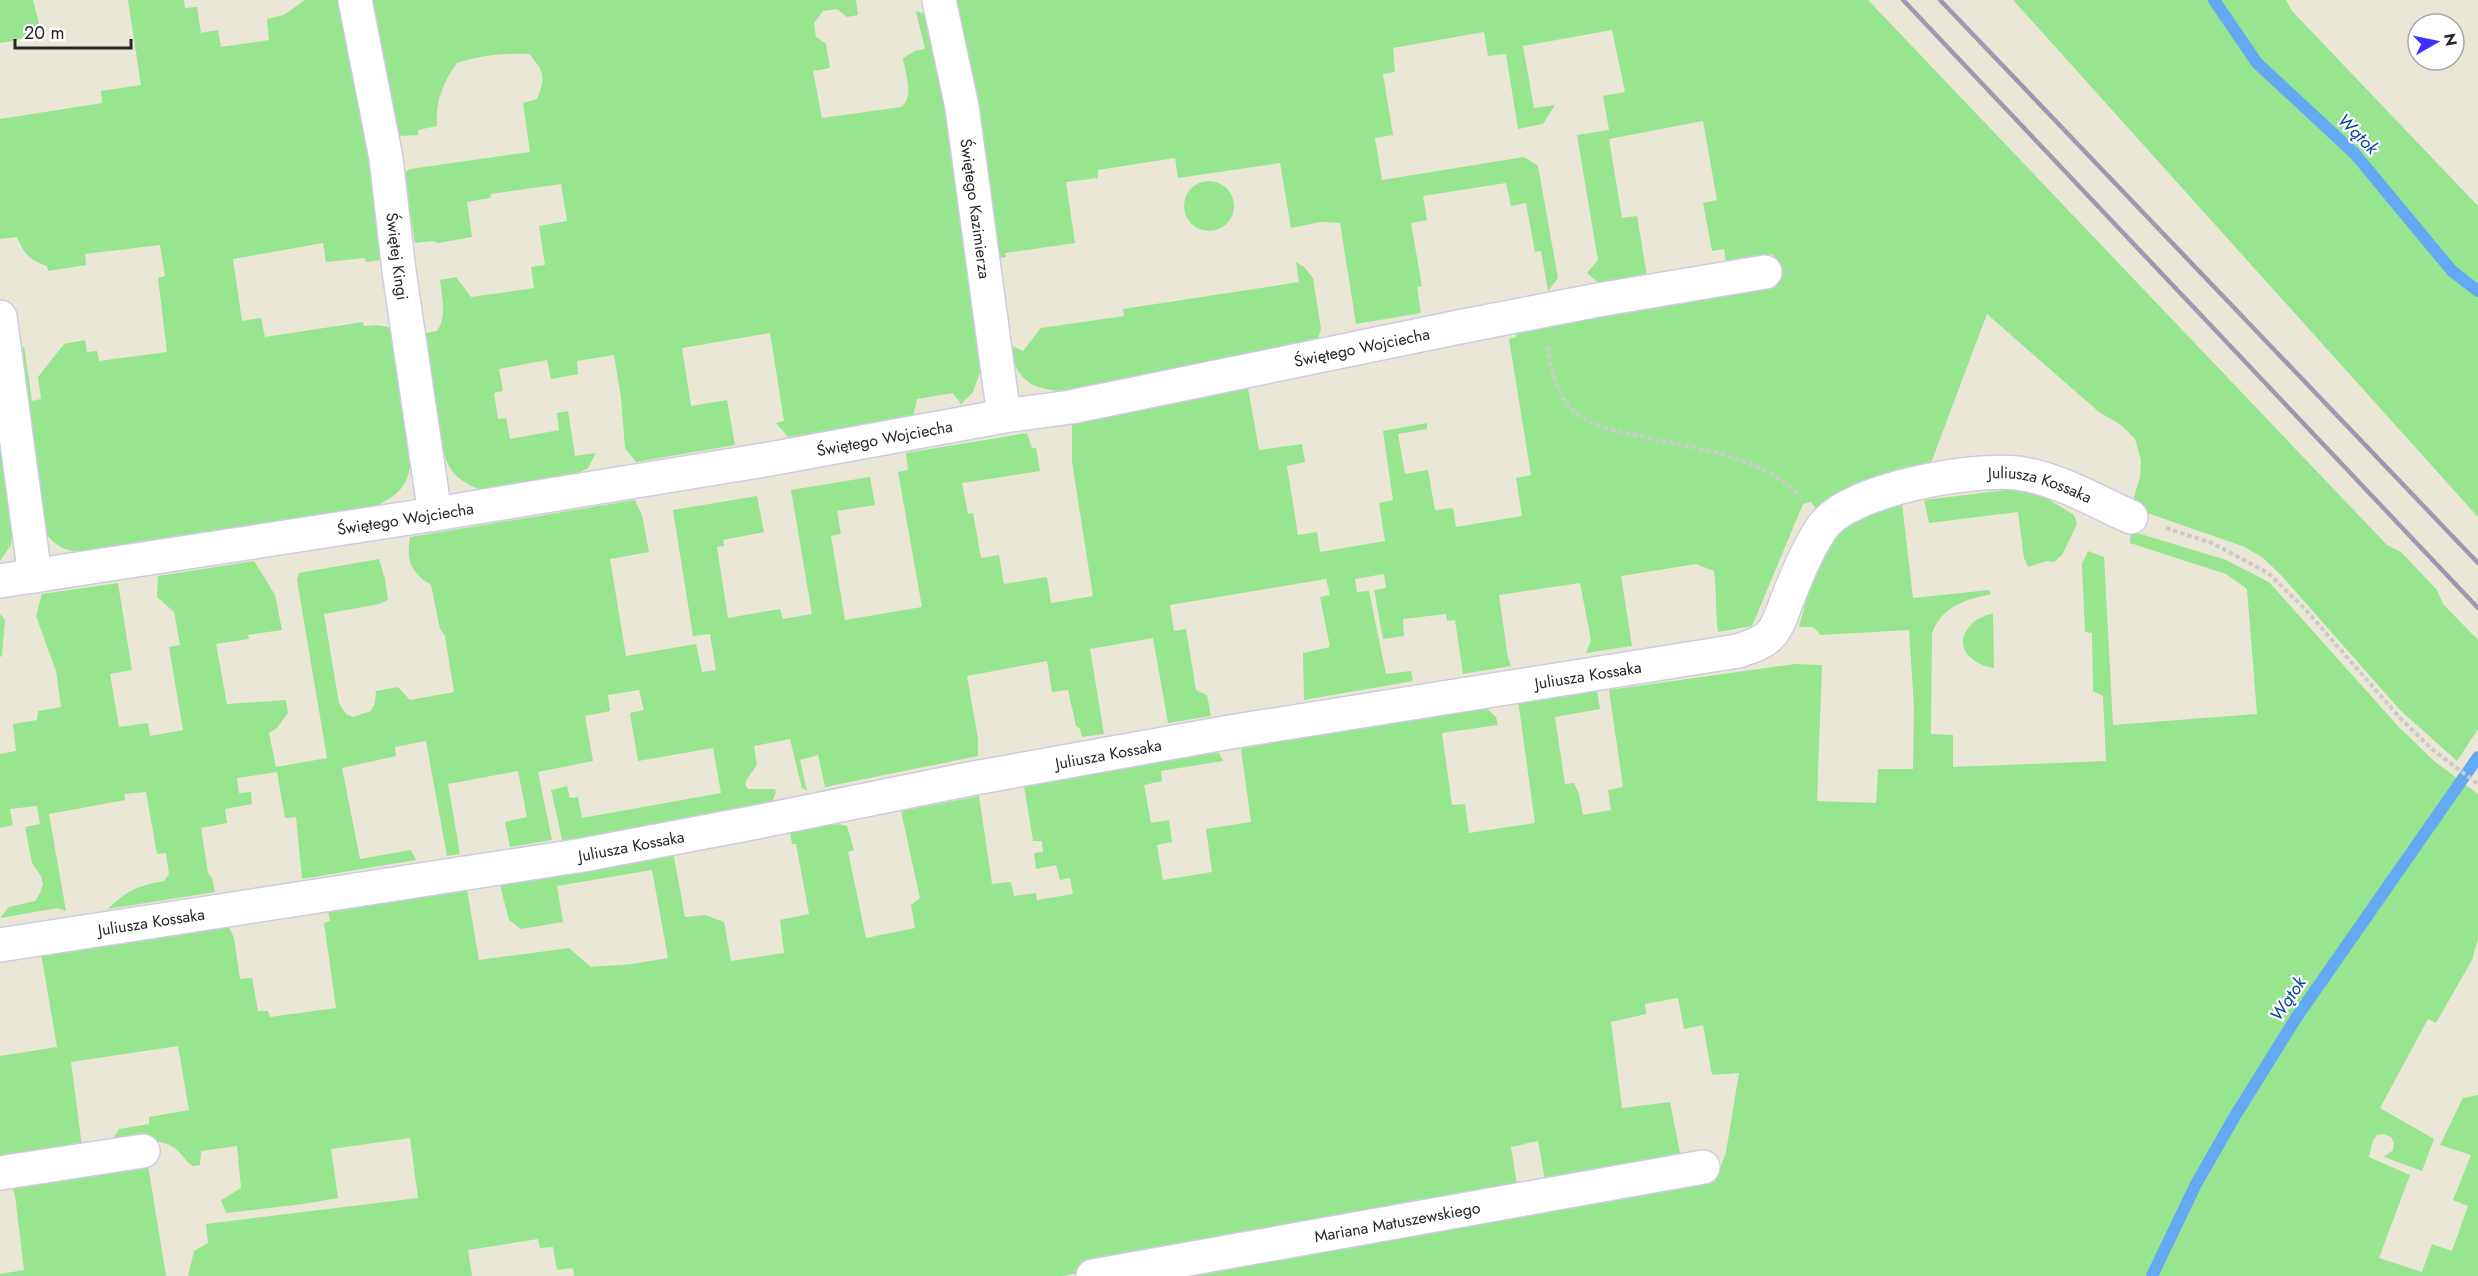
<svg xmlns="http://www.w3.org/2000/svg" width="2478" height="1276" font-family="Jost,sans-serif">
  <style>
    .green { fill: #97e58f }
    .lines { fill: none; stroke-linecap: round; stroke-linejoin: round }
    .stream { stroke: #63a9f4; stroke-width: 12 }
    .minor-casing { stroke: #cdcce1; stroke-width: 36 }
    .path { stroke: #cbcbcb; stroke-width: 4; stroke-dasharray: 4.5 3; stroke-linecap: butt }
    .minor { stroke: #fff; stroke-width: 33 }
    .rail { stroke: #9c9ab2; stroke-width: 4.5 }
    .labels { text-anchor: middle; stroke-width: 4.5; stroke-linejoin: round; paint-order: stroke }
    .street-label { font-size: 16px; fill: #272727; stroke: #fff }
    .water-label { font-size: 18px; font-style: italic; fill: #07429b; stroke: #fff }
  </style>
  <rect width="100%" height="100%" fill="#ebe7d7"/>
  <!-- green -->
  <g class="green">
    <path d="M0,0H33L40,27C28,38 16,41 0,43Z"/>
    <path d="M128,0H184L185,8L197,7L201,33L218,30L221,47L269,40L267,19L284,15L305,0H856L858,15L847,17L837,9L823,11L814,23L816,37L826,44L830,68L813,71L822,118L901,107C915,97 905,73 903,58L915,51L925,49L916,11L928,15L949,101L980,372L973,392L961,404L953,393L917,399L913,417L788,437L776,423L784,421L770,333L682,348L691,406L727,400L735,445L636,462L625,448L621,398L614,355L577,361L578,374L551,379L547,360L499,369L503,391L494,393L498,419L506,418L510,439L559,430L557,413L568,411L575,456L596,453L588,468L576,474L481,490C455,480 446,469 442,442H437L420,334L437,331C447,317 442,297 440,280L456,277L471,297L534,288L531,267L545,265L539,226L567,221L561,184L491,194L490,198L467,202L472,237L438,243L433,241L415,243L404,173L410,169L530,152L523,103L537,99C546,77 544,71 529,54C505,53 480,55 457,63C443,82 435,102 437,126L418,130V135L400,136L396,127L388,259L366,262L365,258L326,262L323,243L233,259L242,321L261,318L265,337L363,322L364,326L375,325L389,327L396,338L411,459C409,484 400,494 378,505L89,551C67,553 54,547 43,529L18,356L24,346L32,401L41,399L38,377L64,344L85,340L87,352L97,351L99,361L167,352L158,278L165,276L160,245L85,254L86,265L48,271L47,266C28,259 25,255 17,237L0,239V119L102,103L101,91L141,85Z"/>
    <path d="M953,0H1868L2387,545L2401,552L2437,590L2443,604L2478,640V729L2457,761L2400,710L2281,575L2263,558L2245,547L2136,509L2134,497L2140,477L2141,460L2135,439L2121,425L2099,412L1987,314L1931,463L1823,507L1816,509L1811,502L1803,504L1752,626L1718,632C1715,610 1717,592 1714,571L1696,564L1621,576L1632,646L1586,653L1591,640L1580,583L1499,595L1508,658L1511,666L1463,674L1455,620L1447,621L1446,614L1403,619L1404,636L1383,639L1374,590L1386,588L1384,574L1355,579L1357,592L1369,591L1386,674L1411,671L1413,681L1304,700L1303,653L1330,647L1320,597L1330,595L1326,579L1170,605L1174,631L1186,629L1196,690L1207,695L1211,716L1168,723L1153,638L1090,649L1104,734L1082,737L1080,729L1076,726L1068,690L1052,692L1047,661L967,676L978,739V756L825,787L818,755L800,760L807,791L802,788L790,739L754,746L757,765L747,779L745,785L748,789H775L776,792L772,803L563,844L551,790L567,786L570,798L578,797L582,818L721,793L713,748L638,761L630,713L644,710L639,690L608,695L610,711L585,716L593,761L538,772L552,840L510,847L505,822L527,817L518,771L448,784L460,854L447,856L426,741L395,747L396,756L342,768L360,859L411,850L416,860L302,879L296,817L285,818L277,772L237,778L239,793L251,792L252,804L225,809L227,823L201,828L208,873L212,878L215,892L108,909C128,890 137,886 164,881L169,874L166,853L157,854L146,792L124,794L125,800L49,814L66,911L58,908L0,918L9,907L35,901L40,893L43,884L41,876L32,863L25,827L40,824L37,806L10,809L13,825L0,828V754L16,751L13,724L37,720L38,711L61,707L56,671L36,616L42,594L118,583L132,670L110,674L119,727L148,723L150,736L183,730L169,647L180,645L174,612L157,597L158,576L254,561L275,595L282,630L248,635L249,639L216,644L227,704L286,700L288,713L277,728L269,733L276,767L327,758L297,580L299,573L379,559L385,579L388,600L379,604L324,614L339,703L346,714L353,717L371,711L375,703L376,691L398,687L410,700L454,692L445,636L440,629L431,585C411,572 406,561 410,537L635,500L642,515L649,552L610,559L626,656L696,644L702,672L716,670L710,634L693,636L673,510L757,496L764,532L723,540L724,546L717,547L728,618L780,609L783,619L812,614L791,490L870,477L875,505L837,511L841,534L831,536L845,620L922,607L898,472L908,470L906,453L1027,433L1032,448H1036L1040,471L962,483L968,514L973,513L981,558L999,555L1004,584L1047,577L1051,603L1093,596L1072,462V425L1075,420L1248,388L1259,450L1302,444L1305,462L1287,466L1298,535L1317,532L1320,552L1385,541L1379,503L1393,500L1383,431L1427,423V429L1398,434L1405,474L1428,470L1435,510L1453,508L1456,527L1522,516L1516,478L1531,475L1509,339L1516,337L1515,329L1781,281L1773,254L1726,262L1724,249L1712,251L1703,203L1717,200L1703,121L1609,139L1622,218L1637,216L1647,276L1600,284L1587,273L1598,260L1577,135L1609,130L1603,96L1625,92L1612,30L1523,46L1534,108L1555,105L1543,124L1518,129L1506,54L1488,56L1484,32L1393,48L1395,72L1383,74L1393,135L1375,138L1382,180L1524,157L1538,166L1558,278L1548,291L1541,251L1535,252L1526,203L1511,206L1506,183L1423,196L1427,220L1411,223L1422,286L1417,287L1421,313L1356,324L1340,223L1321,222L1291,228L1280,163L1178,178L1175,158L1098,170V178L1066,182L1075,243L1005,253L1006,257L993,259Z"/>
    <path d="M2013,0H2210L2255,66L2352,155L2450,273L2478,294V517Z"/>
    <path d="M2218,0H2286L2292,11L2478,206V289L2454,270L2356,151L2259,62Z"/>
    <circle cx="1209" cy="206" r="25"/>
    <path d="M1296,262L1304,267L1313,278L1321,329L1318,339L1311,344L1066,391C1028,390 1017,379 1007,343L1023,351L1041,328L1124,316L1123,309L1299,282Z"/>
    <path d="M0,425L13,527L11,545L0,561Z"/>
    <path d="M2023,488L2048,499L2074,515L2077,524L2062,555L2054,562L2046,561L2028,567L2024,558L2018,512L1929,523L1924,500Z"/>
    <path d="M1902,504L1913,598L1989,590L1991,594C1964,600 1943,606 1932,633L1931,734L1953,735V767L2106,761L2103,696L2093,691L2092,633L2085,632L2082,564L2088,551L2104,557L2113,725L2257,714L2247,589L2226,574L2130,543L2131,531L2226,560L2269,582L2397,725L2434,761L2478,794V939L2472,960L2436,1023L2428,1019L2380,1108L2434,1139L2422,1171L2384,1157L2393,1150L2394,1143L2391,1137L2384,1134L2377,1135L2373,1140L2369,1157L2410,1175L2379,1258L2422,1272L2432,1244L2452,1251L2468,1206L2453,1200L2471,1155L2440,1145L2463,1098L2478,1095V1276H1161L1702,1178L1715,1182L1726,1152L1739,1073L1712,1075L1703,1025L1684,1029L1678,998L1645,1004L1646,1014L1611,1022L1622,1108L1670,1102L1681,1158L1545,1180L1538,1141L1511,1147L1517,1185L1365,1220L1062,1276H574L573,1268L557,1270L553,1247L540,1248L538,1239L468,1250L472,1276H188L194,1251L208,1243L206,1224L418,1198L410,1138L331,1149L338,1198L303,1204L226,1213L221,1200L241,1188L237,1146L201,1151L200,1165L193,1166C186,1162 183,1155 176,1149C159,1136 131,1142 111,1142L119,1129L149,1124V1117L189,1110L178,1046L71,1062L82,1147L0,1160V1056L57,1047L41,953L227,923L234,938L240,979L252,978L258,1011H268L270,1017L336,1008L324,923L330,921L327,907L466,884L479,960L569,948L591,967L632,964L668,958L652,870L557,886L563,922L521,929L509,920L498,878L673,852L685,917L705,915L724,922L731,961L784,953L780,920L809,914L796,844H792L789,826C809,836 826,819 847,826L854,850L848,852L866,938L915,928L911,905L920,898L901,811L979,796L992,884L1011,882L1014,896L1036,893L1037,900L1073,894L1070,878L1060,880L1056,865L1036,869L1034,853L1043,852L1042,841H1033L1024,786L1203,752L1219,753L1223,761L1161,771L1162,781L1144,785L1151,823L1169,820L1172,842L1157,845L1163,880L1212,872L1206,829L1251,822L1241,749L1243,744L1485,707L1496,717L1498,725L1442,733L1452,805L1465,804L1469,833L1535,823L1518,700L1597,691L1600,709L1555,717L1565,784L1574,783L1579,794L1583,815L1611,810L1608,790L1623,787L1609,690L1795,664L1822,665L1817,801L1876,803L1878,769H1913L1914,707L1909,630L1821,635L1813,627H1799C1812,583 1819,534 1865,513C1876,508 1890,507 1902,504Z"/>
    <path d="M1993,613L1994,668C1974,666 1952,647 1969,627C1975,619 1984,616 1993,613Z"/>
    <path d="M0,614L5,620L2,656L0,657Z"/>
    <path d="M147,1159L166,1276H0V1274L24,1270L15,1195L9,1182Z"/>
  </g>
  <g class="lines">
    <!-- stream -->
    <g class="stream">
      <path d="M2214,0L2257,63L2355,154L2452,271L2478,291"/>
      <path d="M2152,1276L2196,1184L2235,1116L2296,1018L2478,757"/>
    </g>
    <defs>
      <g id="minor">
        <path id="s1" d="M355,0L386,158L399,271L435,514"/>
        <path id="s2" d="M939,0L962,107L1004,416"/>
        <path d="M0,317L35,576"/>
        <path id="s3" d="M0,581L435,514L770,459L1004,416L1071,407L1464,326L1598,300L1765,272"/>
        <path id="s4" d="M0,945L583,855L757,822L969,779L1230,732L1738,651C1749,647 1762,644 1770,635C1778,627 1782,613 1786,603C1796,578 1806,552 1821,529C1847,489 1972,468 2017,473C2057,478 2095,501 2131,517"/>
        <path d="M0,1173L143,1151"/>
        <path id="s5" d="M1093,1276L1703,1167"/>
      </g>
    </defs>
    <!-- minor casing -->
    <use href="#minor" class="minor-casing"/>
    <!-- path -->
    <g class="path">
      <path d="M1547,347C1551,369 1558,399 1576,413C1593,427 1615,431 1636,435C1690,448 1760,454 1801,497"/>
      <path d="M2166,528L2212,543L2268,573L2305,609L2401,719L2433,750L2478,784"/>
    </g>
    <!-- minor -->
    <use href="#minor" class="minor"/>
    <!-- rail -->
    <g class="rail">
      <path d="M1903,0L2478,608"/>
      <path d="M1940,0L2478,563"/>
    </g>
  </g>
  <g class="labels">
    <!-- street labels -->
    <g class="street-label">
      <text dy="6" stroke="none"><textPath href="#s2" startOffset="212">Świętego Kazimierza</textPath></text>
      <text dy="6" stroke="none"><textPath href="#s1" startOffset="260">Świętej Kingi</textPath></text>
      <text dy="6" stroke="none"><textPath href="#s3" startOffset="1382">Świętego Wojciecha</textPath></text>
      <text dy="6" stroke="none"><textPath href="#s3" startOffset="896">Świętego Wojciecha</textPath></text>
      <text dy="6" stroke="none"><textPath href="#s4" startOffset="2151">Juliusza Kossaka</textPath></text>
      <text dy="6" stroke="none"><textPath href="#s3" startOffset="410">Świętego Wojciecha</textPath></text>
      <text dy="6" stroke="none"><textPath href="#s4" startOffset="1611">Juliusza Kossaka</textPath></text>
      <text dy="6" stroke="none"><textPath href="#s4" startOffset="1125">Juliusza Kossaka</textPath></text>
      <text dy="6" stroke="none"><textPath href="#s4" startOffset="639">Juliusza Kossaka</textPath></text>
      <text dy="6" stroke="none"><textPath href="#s4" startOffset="153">Juliusza Kossaka</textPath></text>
      <text dy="6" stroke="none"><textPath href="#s5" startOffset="309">Mariana Matuszewskiego</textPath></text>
    </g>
    <!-- water labels -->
    <g class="water-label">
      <text transform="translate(2358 134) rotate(45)" y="6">Wątok</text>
      <text transform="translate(2288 999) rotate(-56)" y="6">Wątok</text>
    </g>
  </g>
  <!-- north arrow -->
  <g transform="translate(2436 42) rotate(81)"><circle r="28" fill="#ffffff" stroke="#a9a9a9" stroke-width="1.5"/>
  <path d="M0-4.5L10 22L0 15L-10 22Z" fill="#3d2fff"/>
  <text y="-9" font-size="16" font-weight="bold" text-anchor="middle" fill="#272727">N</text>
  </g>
  <!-- scale -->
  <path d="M15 39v9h116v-9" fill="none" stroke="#272727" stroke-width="3"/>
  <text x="24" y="39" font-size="18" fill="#272727" stroke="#ffffff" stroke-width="4.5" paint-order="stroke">20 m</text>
</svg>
